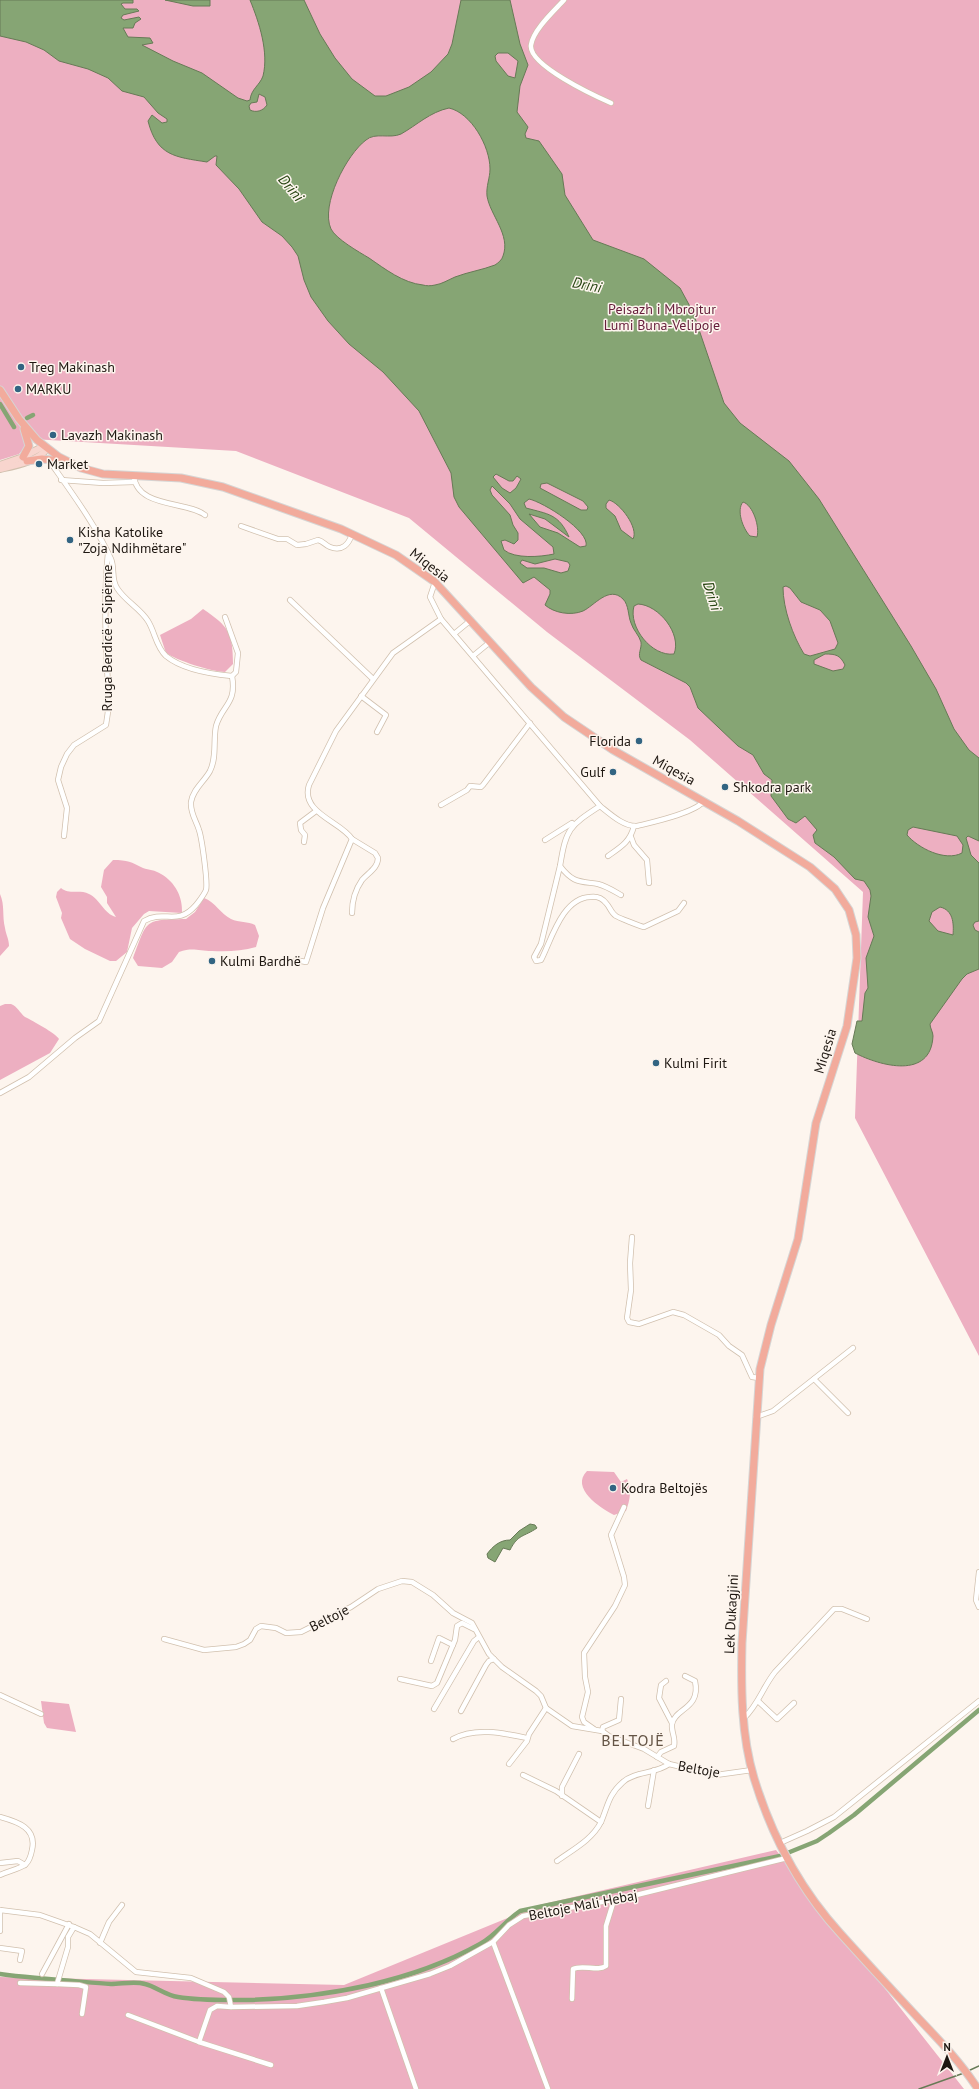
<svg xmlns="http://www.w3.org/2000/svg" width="979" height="2089" font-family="'PT Sans',sans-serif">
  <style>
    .green { fill: #edafc1 }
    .water { fill: #86a574; stroke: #677a56; fill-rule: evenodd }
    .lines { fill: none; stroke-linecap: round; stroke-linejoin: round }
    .stream { stroke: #677a56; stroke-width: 1.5 }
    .canal { stroke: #86a574; stroke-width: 4.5 }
    .minor-casing { stroke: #d1c0ae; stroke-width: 6 }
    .secondary-casing { stroke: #d1c0ae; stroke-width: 8 }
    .primary-casing { stroke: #d6d5d4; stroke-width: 9 }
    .minor { stroke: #fff; stroke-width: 4.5 }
    .secondary { stroke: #f8d5ce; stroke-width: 6 }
    .primary { stroke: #f2ab9c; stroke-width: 7 }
    .poi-dot { fill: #326482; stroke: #fdf5ee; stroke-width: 1.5 }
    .labels { text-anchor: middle; stroke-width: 3; stroke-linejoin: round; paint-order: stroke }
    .park-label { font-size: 14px; fill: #661e3b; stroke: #fdf5ee }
    .poi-label { font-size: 14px; fill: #1e1711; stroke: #fdf5ee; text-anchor: start }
    .street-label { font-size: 14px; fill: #1e1711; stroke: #fdf5ee }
    .water-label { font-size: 15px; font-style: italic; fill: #274512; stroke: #fdf5ee }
    .quarter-label { font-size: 16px; letter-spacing: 1px; fill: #645445; stroke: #fdf5ee }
  </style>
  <rect width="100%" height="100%" fill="#fdf5ee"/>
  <!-- green -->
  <g class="green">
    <path d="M0,0H979V1356L855,1118L863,892L690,740L547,632L409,518L236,451L32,439L24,441L26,446L19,454L0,460Z"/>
    <path d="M203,609C228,626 233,632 233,664L225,672C212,672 176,660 166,653L160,635L191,619Z"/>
    <path d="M113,860C128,860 131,862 143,868C149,870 155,870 161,874C175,882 183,897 182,913L149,911L144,914L132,928L127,952L116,961H110L85,949L70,939L61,918L62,913L56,897L57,892L61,888C69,895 80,889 89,894C100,899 104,914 116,917L107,903V897L101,887L104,870Z"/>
    <path d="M0,894C5,905 2,916 5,928C6,935 9,939 9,946L0,956Z"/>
    <path d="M204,898C215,902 221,914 231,919C239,923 248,921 255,925L259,936L256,947C242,951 227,952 212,951C198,951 193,947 179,952L172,962L162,968L138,966L133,958C148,919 143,920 186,919L195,912Z"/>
    <path d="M5,1004C6,1004 11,1004 11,1004C17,1006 20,1013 25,1017C33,1021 55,1033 59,1039L50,1053L0,1080V1006Z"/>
    <path d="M587,1471L614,1472L621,1482L627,1479C632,1490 630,1500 626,1511L614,1515C600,1508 570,1488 587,1471Z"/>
    <path d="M41,1701L69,1704L76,1732L47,1728L44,1723Z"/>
    <path d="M776,1850L964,2089H0V1977L344,1985L539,1905Z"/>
  </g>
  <!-- water -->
  <g class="water">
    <path d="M0,0H133V3H123L121,4L125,9H137L139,11L123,15L121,18L124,20L139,17L141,19L135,23L133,28H123L128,37L150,38L153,43L142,45L173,61L202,73L238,98L247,101L250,100C251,89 260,85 263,76C269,52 259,22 250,0H304L320,34L335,58L352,79L375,96H386L409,87L431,72L448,54L452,44L461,0H510L520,44L528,65L520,86L517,112L528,127L525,134L526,138L539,141L562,174L565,195L593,240L644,259L680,288L693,312L724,403L740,423L789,461L819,499L911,646L936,689L954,729L969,750L979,758V841L968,836L966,838L971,855L979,863V921L975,922L973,925L975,930L979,932V969L967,974L962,979L930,1024C930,1028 933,1032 933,1036C931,1080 880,1066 855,1053L852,1044L857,1021H862L865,993L868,988L866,958L874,936L868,917L871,896L870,890L864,881L855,879L834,857L815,843L813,835L817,830L805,816L796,823L788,819L771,796L772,780L764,774L753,755L738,746L698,708L690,687L686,683L641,660C637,654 642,649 641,642C639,635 633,630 631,623C628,616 629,605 623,599C609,585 594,606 583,611C571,616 554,613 545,605L550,594V590L534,577L523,583L459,507L454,497L451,473L419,411L383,372L349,344L328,321L311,297L304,280L298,256L292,247L282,236L262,222L239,189L216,165L217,156H215L207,162C175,157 157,156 148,121L152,115L162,123L167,122V119L158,113L144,97L122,91L108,78L88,69L59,61L44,50L26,42L0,36ZM498,53H508L518,61L515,78L508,76L496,61L495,56ZM259,94L265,97L267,105C263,111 256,113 250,110L249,106L251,103L257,102ZM449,108C471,113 490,146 490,169C490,178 486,186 487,196C490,215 511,235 503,256C502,260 498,263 495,265C482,270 468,272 455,277C448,280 442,284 435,285C431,286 426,286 423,285C403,283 385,269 369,258C359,252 336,239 331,229C320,205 347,154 366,140C375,132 390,139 401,134C417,125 430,112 449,108ZM496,474L509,481H513L517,476L521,479L516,488L510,493L502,488L493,477ZM547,483L583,501L588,507L587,510H581L540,488L541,484ZM492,486L510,504L520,519L553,547L554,554C540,557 515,559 504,550L501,541L505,540L514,544L518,540V533L513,525L510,515L492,495L490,490ZM529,499C543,502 590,531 586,546L580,547L558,533L540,527L529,514L545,519L569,537C559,514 548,514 526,508L524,503ZM609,500C620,503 639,528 633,539L621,530L615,516L606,508V504ZM743,502C753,505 760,527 757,537L750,536C743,529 736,510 743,502ZM555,559L568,562L570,565L568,571L561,573L544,568H527L520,563L522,560L535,564ZM786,586L790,588L801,602L820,610L830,621L838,643L835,649L810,656L804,654C793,636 783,609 783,587ZM638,604C659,605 682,634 674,654C652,657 628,627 634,606ZM825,654C836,654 840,655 845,665L843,669L833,671L814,664V660ZM913,827L957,836L963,845L962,853C945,862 918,848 907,835L908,830ZM940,907C953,910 954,923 953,935L938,931L929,921L932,912Z"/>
    <path d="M165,0H210V6H193Z"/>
    <path d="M530,1524L535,1525L537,1528C524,1537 518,1534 510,1550L503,1548L495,1562L488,1558L487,1554C493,1546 500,1540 510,1540L519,1531Z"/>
  </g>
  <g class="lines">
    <!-- stream -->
    <g class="stream">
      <path d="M968,2071L979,2066"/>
      <path d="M919,2089L964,2073"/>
    </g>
    <!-- canal -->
    <g class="canal">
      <path d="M0,404L14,427"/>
      <path d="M27,418L33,415"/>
      <path d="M0,1974C37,1979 74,1981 111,1984C122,1984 135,1981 145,1984C155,1986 165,1995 178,1997C201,2001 227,2000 250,2000C327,1997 412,1982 480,1944C496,1935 505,1921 520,1911L780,1856L817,1841L829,1833L854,1815L979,1710"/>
    </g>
    <defs>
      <g id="minor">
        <path d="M564,0C554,11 533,30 531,45C528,65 595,96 611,103"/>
        <path d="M48,459C69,489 96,525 111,559C115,568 111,579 117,588C125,601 140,608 148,621C155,632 156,647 166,656C183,670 210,674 232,676L236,672L238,653L225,617"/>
        <path d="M134,475C135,508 188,501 205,515"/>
        <path d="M61,480L103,483L134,482"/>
        <path d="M241,526L278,539H287L297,545L306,544L318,540C323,541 325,545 330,547C342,552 349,544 352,534"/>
        <path d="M435,582L430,597L441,619"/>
        <path d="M290,600L373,679"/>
        <path d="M454,634L471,620"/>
        <path d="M473,656L490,642"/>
        <path d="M361,696L386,715L377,732"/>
        <path d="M441,805L467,790L470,786L481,787L483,785L530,723"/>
        <path d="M600,806C569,826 566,829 560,866C573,883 579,881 598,884C606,886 614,891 621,895"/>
        <path d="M64,836L67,808L58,780L61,767L67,754L74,745L106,725C110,705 108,687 107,667C105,629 104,590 108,553"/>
        <path d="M631,837L634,845L647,860L649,883"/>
        <path d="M545,840L572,823"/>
        <path d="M304,842L305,835L301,830L300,823L316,811"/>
        <path d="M608,856C621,847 630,842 634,826"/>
        <path d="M560,866L541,944L534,957L536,961L541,960C551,941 562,898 590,897C596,896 602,898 606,903C610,907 611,913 616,916C617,917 642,927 644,927L678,911L684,903"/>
        <path d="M352,913C352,901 355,890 362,880C368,873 378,868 378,858L375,853L352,839"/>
        <path d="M296,960L306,962L323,908L352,839C342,822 300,813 309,785L336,731L393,653L441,619L600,806C610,814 624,827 637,826C653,822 695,813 704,801"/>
        <path d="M0,1093L29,1077L75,1038L99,1021L144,921C165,909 177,927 196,905C199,901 204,895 206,890C208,883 202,839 199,830C196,820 190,813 191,802C193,789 204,782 210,771C217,757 213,741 216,726C222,705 237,704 232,676"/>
        <path d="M632,1237L630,1263L631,1290L627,1318L629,1322L639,1324L673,1312L684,1315L719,1335L729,1346L742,1355L752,1377L759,1378"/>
        <path d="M814,1379L848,1413"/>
        <path d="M756,1417L773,1411L853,1348"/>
        <path d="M979,1572L976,1600L979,1607"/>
        <path d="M164,1639L204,1650L236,1647L244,1644L250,1640L256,1629L261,1626L276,1628L286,1633L301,1632L351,1607L378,1589L402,1581L412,1582L433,1595L453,1613L472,1623L489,1654L502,1667L536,1691L541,1696L546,1708L572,1726L602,1731"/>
        <path d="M431,1661L439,1638L453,1645"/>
        <path d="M400,1679L432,1686L437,1683L455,1640L457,1626L462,1623L474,1629"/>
        <path d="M666,1681L661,1685L659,1698L672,1723"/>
        <path d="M0,1695L41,1714"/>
        <path d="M758,1701L777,1719L794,1703"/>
        <path d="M434,1709L474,1641L479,1637"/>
        <path d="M461,1711L486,1665L489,1661L494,1659"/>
        <path d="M744,1718C758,1705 763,1687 775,1672L834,1609H842L867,1619"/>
        <path d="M594,1729L584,1722L582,1717L588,1692L585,1677L584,1653L615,1606L625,1585L624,1577L611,1535L624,1507"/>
        <path d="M602,1731L609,1736L644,1749L669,1764L716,1775L752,1770"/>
        <path d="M602,1731L603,1727L619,1720L621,1699"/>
        <path d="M453,1739C475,1727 503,1733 527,1738"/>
        <path d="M657,1757L661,1752L674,1746C676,1738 671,1732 672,1724C675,1708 701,1709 695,1681L685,1676"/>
        <path d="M509,1764L527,1741L529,1734L546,1708"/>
        <path d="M523,1775L556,1791L601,1822"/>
        <path d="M562,1796V1787L579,1754"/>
        <path d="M648,1806L654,1770"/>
        <path d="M0,1817C18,1822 37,1828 32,1850C31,1855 30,1860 26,1864C20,1869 8,1871 0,1875"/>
        <path d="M780,1843L807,1831L834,1817L979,1701"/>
        <path d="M557,1861C572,1850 592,1840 601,1822C608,1806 608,1795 623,1782C635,1771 656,1774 669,1764"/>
        <path d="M0,1863L18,1861L25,1865"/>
        <path d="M0,1910L40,1915L74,1927L90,1934L136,1972L191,1978L224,1992L229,1997L231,2007L297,2006L324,2002L347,1998L430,1974L450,1966L493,1942L509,1925L523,1916L624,1898L787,1858"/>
        <path d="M0,1931V1910"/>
        <path d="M493,1942L548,2089"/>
        <path d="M100,1943L109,1922L122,1905"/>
        <path d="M0,1948L22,1951L20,1960"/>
        <path d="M42,1974L69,1924"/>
        <path d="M20,1983L57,1984L68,1947V1937L74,1927"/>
        <path d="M57,1984L79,1985L86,1987L82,2014"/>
        <path d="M381,1988L416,2089"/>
        <path d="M572,1999L573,1969C583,1964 597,1972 606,1966V1926L614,1900"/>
        <path d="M128,2015L199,2042L271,2065"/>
        <path d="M199,2042L210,2010L217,2006L231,2007"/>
      </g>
      <g id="secondary">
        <path d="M0,465L23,457L44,446"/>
        <path d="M0,469C13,466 40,461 47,448"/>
      </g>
      <g id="primary">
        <path d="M0,390L19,419L37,440L59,457L81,468L103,474L181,478L223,487L341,529L396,555L435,582L531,687L564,717L613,750L738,821L810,867L835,889L849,910L856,935L857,958L847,1026L816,1123L798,1239L771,1325L760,1369L742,1643C741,1687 741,1735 754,1778C771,1834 800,1889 840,1933C866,1962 893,1991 920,2020C941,2042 961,2063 978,2089"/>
        <path d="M23,457L29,446L24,429"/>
        <path d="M27,461L42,459L62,461"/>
      </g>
    </defs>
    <!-- minor casing -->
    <use href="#minor" class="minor-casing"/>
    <!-- secondary casing -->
    <use href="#secondary" class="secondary-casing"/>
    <!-- primary casing -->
    <use href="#primary" class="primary-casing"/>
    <!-- minor -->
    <use href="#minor" class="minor"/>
    <!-- secondary -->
    <use href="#secondary" class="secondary"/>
    <!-- primary -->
    <use href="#primary" class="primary"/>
  </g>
  <!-- markers -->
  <g class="poi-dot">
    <circle cx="21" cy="367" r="4"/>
    <circle cx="18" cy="389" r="4"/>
    <circle cx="53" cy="435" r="4"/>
    <circle cx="39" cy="464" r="4"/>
    <circle cx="70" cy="540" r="4"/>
    <circle cx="639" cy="741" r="4"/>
    <circle cx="613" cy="772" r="4"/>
    <circle cx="725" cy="787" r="4"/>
    <circle cx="212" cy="961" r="4"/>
    <circle cx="656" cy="1063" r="4"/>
    <circle cx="613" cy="1488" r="4"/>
  </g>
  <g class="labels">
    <!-- park labels -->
    <g class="park-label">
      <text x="662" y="314">Peisazh i Mbrojtur<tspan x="662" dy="16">Lumi Buna-Velipoje</tspan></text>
    </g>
    <!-- poi labels -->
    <g class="poi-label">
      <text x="29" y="372">Treg Makinash</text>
      <text x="26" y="394">MARKU</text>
      <text x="61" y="440">Lavazh Makinash</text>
      <text x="47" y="469">Market</text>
      <text x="78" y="537">Kisha Katolike<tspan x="78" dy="16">"Zoja Ndihmëtare"</tspan></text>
      <text x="631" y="746" text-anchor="end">Florida</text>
      <text x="605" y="777" text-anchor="end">Gulf</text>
      <text x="733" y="792">Shkodra park</text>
      <text x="220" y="966">Kulmi Bardhë</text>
      <text x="664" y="1068">Kulmi Firit</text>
      <text x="621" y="1493">Kodra Beltojës</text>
    </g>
    <!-- street labels -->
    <g class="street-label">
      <text transform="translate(430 565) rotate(38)" y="5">Miqesia</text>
      <text transform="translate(107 638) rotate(-90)" y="5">Rruga Berdicë e Sipërme</text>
      <text transform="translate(674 770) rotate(29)" y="5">Miqesia</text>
      <text transform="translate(825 1051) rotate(-73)" y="5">Miqesia</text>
      <text transform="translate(731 1614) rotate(-87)" y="5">Lek Dukagjini</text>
      <text transform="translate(329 1618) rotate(-27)" y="5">Beltoje</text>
      <text transform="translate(699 1769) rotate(10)" y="5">Beltoje</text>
      <text transform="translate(583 1905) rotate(-11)" y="5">Beltoje Mali Hebaj</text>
    </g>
    <!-- water labels -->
    <g class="water-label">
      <text transform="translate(291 188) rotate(50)" y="5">Drini</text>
      <text transform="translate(587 285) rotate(11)" y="5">Drini</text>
      <text transform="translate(712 596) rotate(73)" y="5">Drini</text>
    </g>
    <!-- quarter labels -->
    <g class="quarter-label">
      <text x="633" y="1746">BELTOJË</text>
    </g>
  </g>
  <!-- north arrow -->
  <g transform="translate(947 2057)" stroke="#fdf5ee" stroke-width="3" paint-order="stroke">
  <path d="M0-3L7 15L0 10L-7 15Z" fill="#1e1711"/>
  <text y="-6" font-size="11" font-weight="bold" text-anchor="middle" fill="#1e1711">N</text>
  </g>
</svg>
